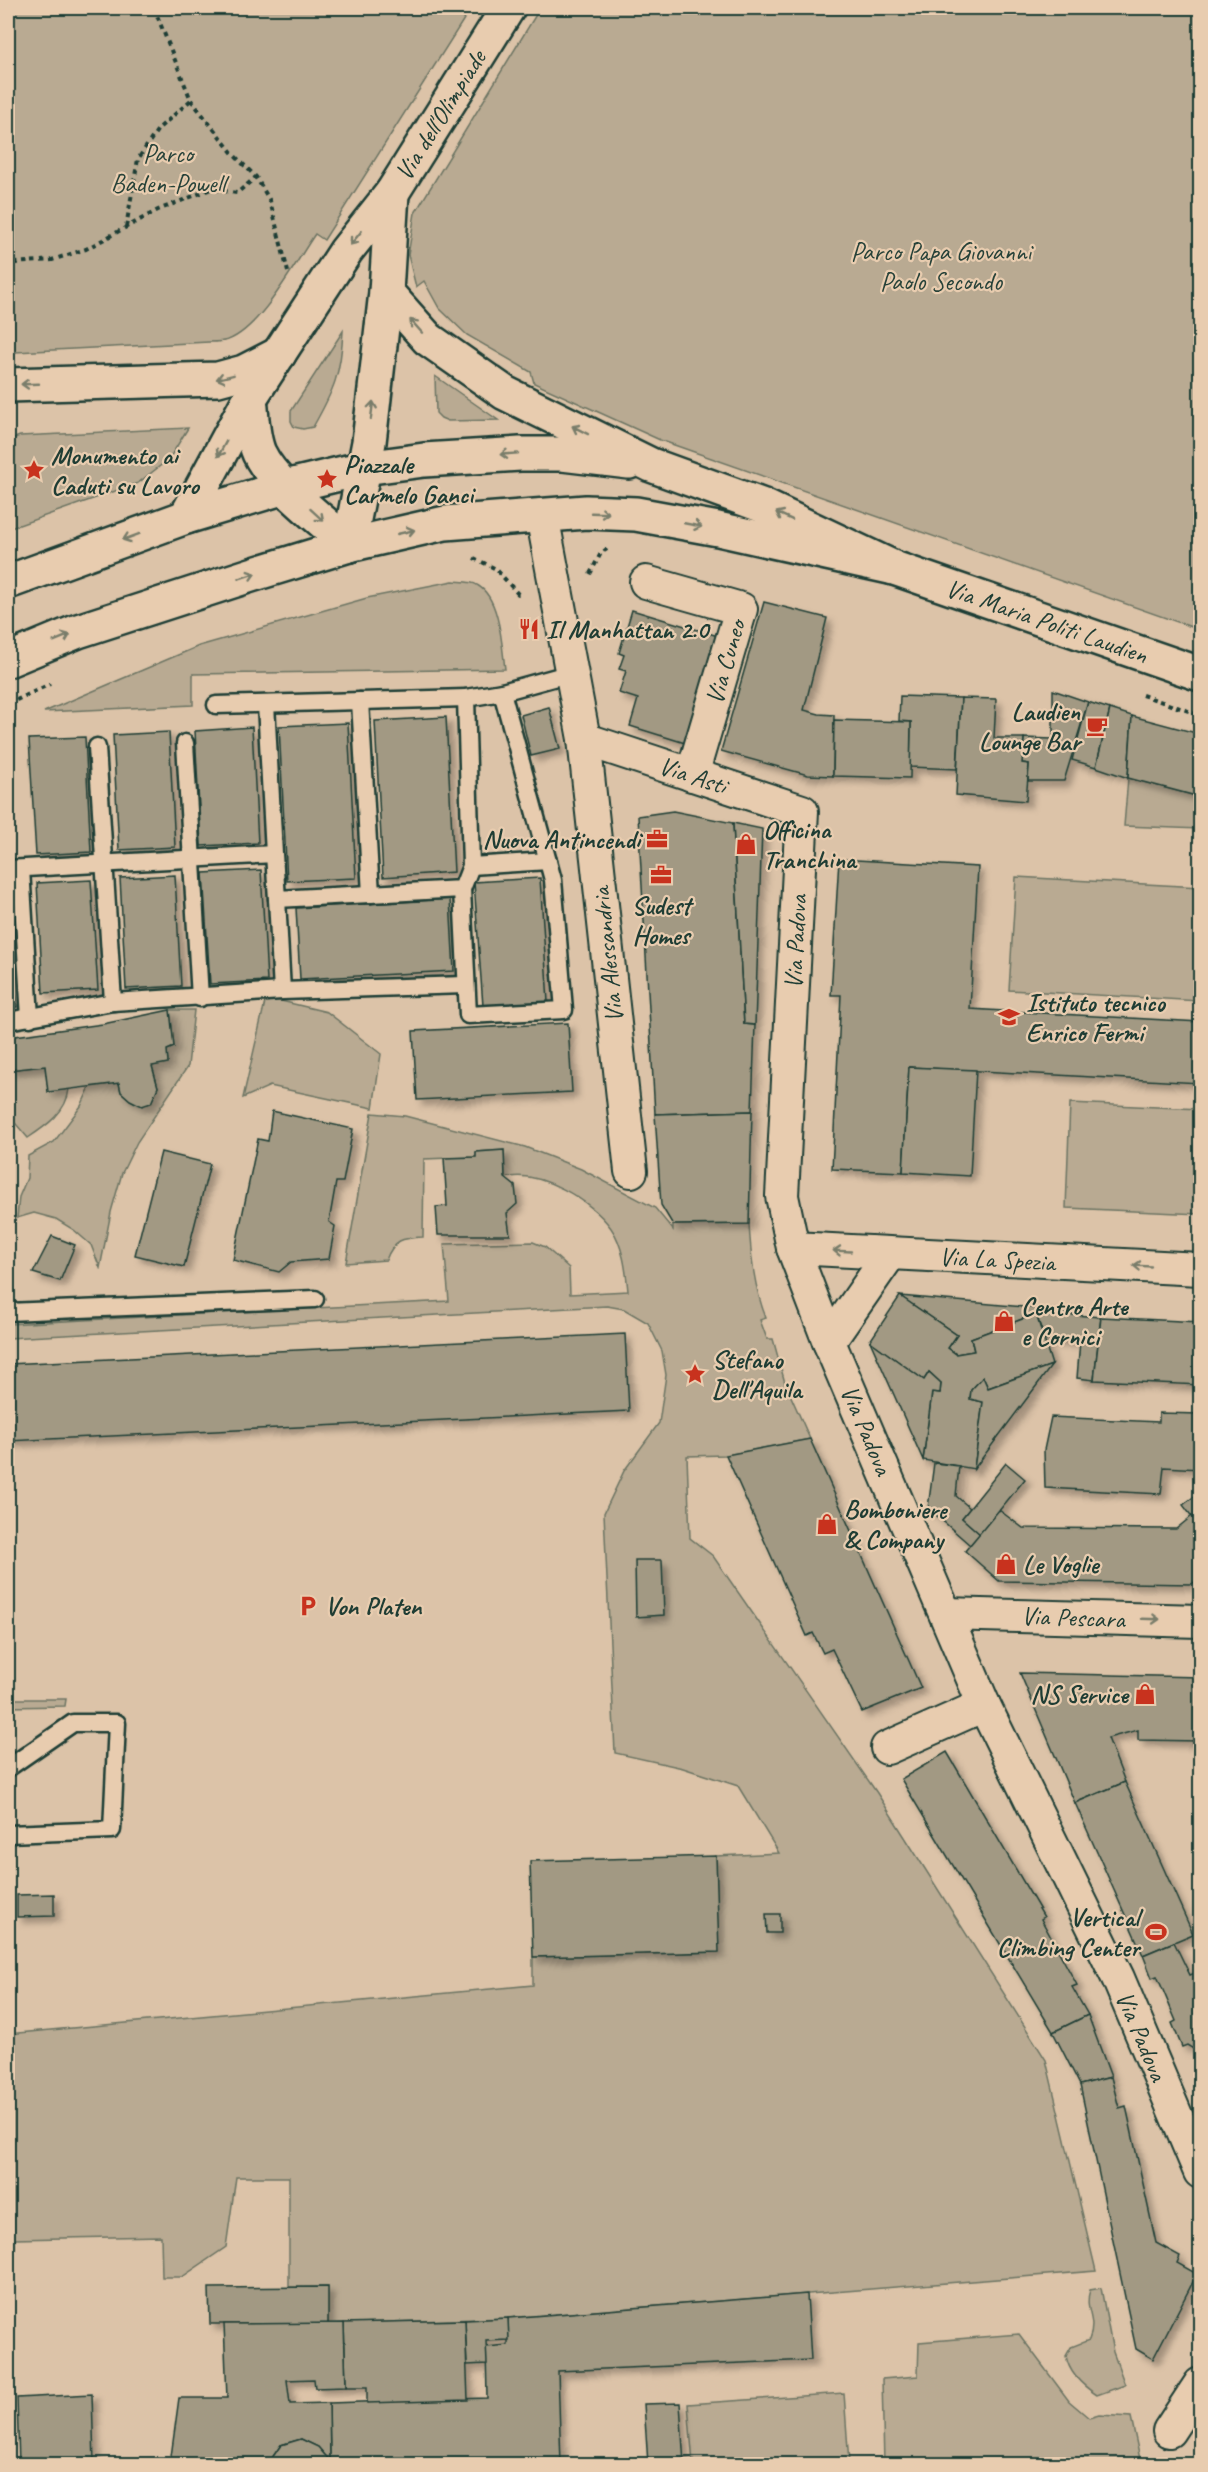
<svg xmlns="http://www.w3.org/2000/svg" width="1208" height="2472" font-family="Caveat,sans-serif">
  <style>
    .green { fill: #b9aa92; stroke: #6c7463; stroke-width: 1.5 }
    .building { fill: #a29983; stroke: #1f3d34; stroke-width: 1.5; filter: url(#shadow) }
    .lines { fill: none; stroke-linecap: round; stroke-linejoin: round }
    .service-casing { stroke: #1f3d34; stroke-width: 21 }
    .minor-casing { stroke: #1f3d34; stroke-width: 36 }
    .tertiary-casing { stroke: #1f3d34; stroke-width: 38 }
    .path { stroke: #1f3d34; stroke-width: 4; stroke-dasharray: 4.5 4.5; stroke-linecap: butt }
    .service { stroke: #e8ccaf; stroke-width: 16 }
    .minor { stroke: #e8ccaf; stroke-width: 32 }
    .tertiary { stroke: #e8ccaf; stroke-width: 33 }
    .oneway { stroke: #797d6b }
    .labels { text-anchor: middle; stroke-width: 4.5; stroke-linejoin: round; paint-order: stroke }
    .street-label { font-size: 26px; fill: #1f3d34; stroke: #e8ccaf }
    .park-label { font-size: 26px; fill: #274239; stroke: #e8ccaf }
    .poi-label { font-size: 26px; font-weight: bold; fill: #1f3d34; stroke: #e8ccaf; text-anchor: start }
  </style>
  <defs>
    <filter id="shadow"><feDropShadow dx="5.5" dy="5.5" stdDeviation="3" flood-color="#0004"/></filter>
  </defs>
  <rect width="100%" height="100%" fill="#dcc3a8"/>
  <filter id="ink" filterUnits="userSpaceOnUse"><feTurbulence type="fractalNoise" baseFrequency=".0167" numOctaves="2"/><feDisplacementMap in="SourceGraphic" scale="12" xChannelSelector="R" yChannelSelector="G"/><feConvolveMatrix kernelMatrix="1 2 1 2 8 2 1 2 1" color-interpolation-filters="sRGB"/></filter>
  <g filter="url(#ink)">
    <!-- green -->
    <g class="green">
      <path d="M8,8H471L324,240L315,234C295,263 261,328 228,340C223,342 215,342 209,342L15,352L8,348Z"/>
      <path d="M540,8H1200V630L660,440L534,383L531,372L467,335L439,308L424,281L416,287L408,255L415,213Z"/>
      <path d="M343,331C341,373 334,390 313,427L303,429L294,427L291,421V411Z"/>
      <path d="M435,376L498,420L448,421L441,418L436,413Z"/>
      <path d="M188,428L169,459L138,483L8,529V440L20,436Z"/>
      <path d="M453,581C460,582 471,581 477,585C500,597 502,646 505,669L193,674V705L44,712L199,646L367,598Z"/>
      <path d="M1128,778L1200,797V829L1124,826Z"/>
      <path d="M1016,877L1200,887V1001L1009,990Z"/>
      <path d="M277,1000L327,1012L381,1054L373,1108L270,1086L243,1098L265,1002Z"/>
      <path d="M170,1010H194L188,1066L137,1142L122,1173L111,1212L100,1268L91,1245L74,1230L56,1219L34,1213L17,1218L19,1197L27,1178L28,1156L54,1142L81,1106L90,1087L119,1083L121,1092C131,1101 138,1107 151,1103L158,1087L152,1066L168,1063L167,1050L174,1047Z"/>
      <path d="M45,1066L48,1092L69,1089C67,1112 46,1126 28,1138L16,1124L8,1119V1070Z"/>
      <path d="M1070,1103L1200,1109V1214L1066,1208Z"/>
      <path d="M372,1113L405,1116L525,1147L581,1169L655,1208L673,1230V1225L749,1224C751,1257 754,1287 766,1318L760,1320L767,1339H773L785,1383L810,1439L726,1455L687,1456L690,1538L713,1556L877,1793L1046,2060L1096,2271L508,2318L328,2324V2287H289V2177H236L226,2247L182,2277H162L161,2236L15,2239V2263H8V2034L533,1985V1957L718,1952L716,1856L779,1853L738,1786L683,1768L615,1753L604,1513L624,1471L659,1423L666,1375L662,1351L648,1323L624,1309L607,1306L8,1338V1324L449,1301L444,1244L533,1242L545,1247L569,1268L570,1294L628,1291C626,1270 623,1245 611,1228C591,1200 539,1169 505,1178L504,1150L476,1152V1157L424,1159L423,1237C402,1238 394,1239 386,1260L346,1263Z"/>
      <path d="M8,1699H66L65,1706L8,1707Z"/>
      <path d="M1101,2288L1113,2352L1125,2385L1097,2395C1083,2386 1069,2373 1066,2356L1071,2347L1089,2340C1098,2319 1083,2310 1090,2290Z"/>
      <path d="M1019,2334L1069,2401L1089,2418L1099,2415L1131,2417L1141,2464H884L882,2379L918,2376L919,2342Z"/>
      <path d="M844,2393L849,2464H693L688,2404Z"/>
    </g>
    <!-- building -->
    <g class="building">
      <path d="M764,602L827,618L804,710L819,714L834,715L833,776L808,775L721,751Z"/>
      <path d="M632,610L718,636L685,743L630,726L638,699L619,693L626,671L619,669L624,655L619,653Z"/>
      <path d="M1053,690L1088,702L1064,781H1028L1029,764L1022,763L1024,738L1053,739Z"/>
      <path d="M900,696L961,698L957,769L910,767L911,722L899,721Z"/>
      <path d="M961,698L996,699L994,738H1024L1022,763L1029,764L1026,801L956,795Z"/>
      <path d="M1088,702L1110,709L1096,767L1072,760Z"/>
      <path d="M549,707L560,749L531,756L521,715Z"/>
      <path d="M1110,709L1132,716L1128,778L1096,767Z"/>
      <path d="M1132,716L1200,734V797L1128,778Z"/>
      <path d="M446,717L454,872L383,877L375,721Z"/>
      <path d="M834,720L911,722L910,778L833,776Z"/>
      <path d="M348,723L356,878L287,881L279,726Z"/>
      <path d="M252,727L258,843L201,846L195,731Z"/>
      <path d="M169,732L175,847L119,850L113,735Z"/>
      <path d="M85,737L91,852L36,855L29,739Z"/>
      <path d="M673,811L733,823L744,1024L755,1025L752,1111L655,1114L638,816Z"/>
      <path d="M733,823L762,829L755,1025L744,1024Z"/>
      <path d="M839,859L978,867L970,1009L1200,1022V1083L909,1067L903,1172L832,1169L841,995H831Z"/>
      <path d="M261,870L267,981L210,984L203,873Z"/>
      <path d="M175,875L181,986L126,989L120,878Z"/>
      <path d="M540,878L548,1002L483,1006L474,882Z"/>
      <path d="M91,880L98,990L43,993L37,883Z"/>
      <path d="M8,883H11L17,1007H8Z"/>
      <path d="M450,899L454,971L300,979L296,908Z"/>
      <path d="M170,1010L174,1047L167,1050L168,1063L152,1066L158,1087L151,1103L142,1106L130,1100L121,1092L119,1083L48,1092L45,1066L8,1070V1037L103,1024Z"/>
      <path d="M568,1023L572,1092L417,1100L413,1031Z"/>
      <path d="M909,1067L976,1070L970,1176L903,1172Z"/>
      <path d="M272,1111L353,1129L343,1182H336L329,1222L335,1226L329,1259L291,1262L279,1272L233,1260L258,1139L268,1141Z"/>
      <path d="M752,1111L749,1224L673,1225L661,1205L655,1114Z"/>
      <path d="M504,1150L505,1178L515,1186L517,1204L507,1213L510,1235H438L436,1207L447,1206L444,1158L476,1157V1152Z"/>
      <path d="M161,1152L210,1164L184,1267L135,1255Z"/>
      <path d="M52,1236L75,1245L60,1281L33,1273Z"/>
      <path d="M900,1296L1058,1310L1059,1314L1101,1317L1094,1380L1077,1378L1080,1341L1045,1340L1036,1314L971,1338L974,1351L956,1354L948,1348L957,1335Z"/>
      <path d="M900,1296L957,1335L948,1348L956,1354L974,1351L971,1338L1036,1314L1052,1365L988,1388L983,1377L971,1390L970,1399L983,1402L974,1469L923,1460L932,1392L940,1393L941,1383L929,1372L924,1380L870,1341Z"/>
      <path d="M1101,1317L1200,1322V1385L1094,1380Z"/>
      <path d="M625,1334L629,1411L8,1441V1364Z"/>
      <path d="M870,1341L924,1380L929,1372L941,1383L940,1393L932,1392L923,1460Z"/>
      <path d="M1052,1365L974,1469L983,1402L970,1399L971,1390L983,1377L988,1388Z"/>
      <path d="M1159,1413L1200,1414V1469L1164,1467L1161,1494L1045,1488L1044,1450L1051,1417L1159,1422Z"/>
      <path d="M810,1439L921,1688L862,1712L832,1649L823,1653L813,1633L807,1636L726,1455Z"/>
      <path d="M934,1463L959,1466L956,1496L970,1508L962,1518L980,1534L970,1545L928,1508Z"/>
      <path d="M1006,1463L1025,1479L980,1534L962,1518Z"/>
      <path d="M1200,1492V1527L1183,1505Z"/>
      <path d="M999,1510L1023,1528L1176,1529L1192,1516L1200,1527V1577L1192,1584L999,1581L965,1551Z"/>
      <path d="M635,1560H662L664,1615L636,1617Z"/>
      <path d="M1020,1673L1200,1677V1741L1138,1740V1730L1108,1738L1125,1782L1075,1803Z"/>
      <path d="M947,1752L1044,1917L1041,1919L1077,1985L1072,1987L1088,2015L1053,2032L901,1779Z"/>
      <path d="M1125,1782L1193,1934L1143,1955L1075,1803Z"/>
      <path d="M716,1856L719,1952L533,1957L530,1861Z"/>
      <path d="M54,1894V1916L17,1917V1895Z"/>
      <path d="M766,1914H780V1933H767Z"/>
      <path d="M1174,1942L1190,1975L1200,1971V2053L1187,2045L1182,2047L1172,2023L1176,2021L1157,1976L1152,1978L1143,1955Z"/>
      <path d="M1088,2015L1111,2077L1080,2085L1053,2032Z"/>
      <path d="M1111,2077L1119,2108L1126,2106L1156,2243L1180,2256L1177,2263L1197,2274L1153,2359L1136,2349L1080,2085Z"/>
      <path d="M328,2287V2324H210L209,2288Z"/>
      <path d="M807,2294L811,2360L558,2371L561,2464H353V2460L330,2461L329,2403L487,2398L486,2347L508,2345V2318Z"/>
      <path d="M508,2318L509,2340L486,2341L487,2364L467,2365L465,2320Z"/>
      <path d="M465,2320L468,2400L367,2403V2387H346L344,2323Z"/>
      <path d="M344,2323L346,2387L315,2388L314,2379L287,2380L290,2404L329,2403L330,2461L318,2447L301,2439L281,2445L272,2458V2464H170L179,2398H227L224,2324Z"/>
      <path d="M92,2394L94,2464H19L17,2398Z"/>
      <path d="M680,2403L684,2464H648L644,2404Z"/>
      <path d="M301,2439L318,2447L330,2461V2464H272V2458L281,2445Z"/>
      <path d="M353,2460V2464H330V2461Z"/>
    </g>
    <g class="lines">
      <defs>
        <g id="service">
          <path d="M360,701L371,894"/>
          <path d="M266,704L274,854"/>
          <path d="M216,705L466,698"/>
          <path d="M185,743L200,998"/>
          <path d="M97,747L113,1002"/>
          <path d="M471,866L548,861"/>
          <path d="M8,869L274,854L277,899L462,889L471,866L466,698L502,692L571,673"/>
          <path d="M21,869L30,1018"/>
          <path d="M462,889L468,1015L564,1010L553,880L502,692"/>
          <path d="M277,899L282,991"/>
          <path d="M8,1021L113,1002L282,991L465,985"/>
          <path d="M8,1312L315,1299"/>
          <path d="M8,1768L73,1723H117L112,1830L8,1834"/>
        </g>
        <g id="minor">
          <path d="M542,515L584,739L631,1171"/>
          <path d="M646,582L741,609L692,775"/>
          <path d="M584,739L802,811L782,1196L793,1248L829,1342L984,1705L1118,1978L1200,2172"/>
          <path d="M793,1248L1200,1269"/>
          <path d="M829,1342L890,1254"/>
          <path d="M946,1614L1200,1621"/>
          <path d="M887,1748L984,1705"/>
          <path d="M1169,2431L1200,2384"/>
        </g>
        <g id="tertiary">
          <path d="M386,292L428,339L505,393L651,465L761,505L894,568L1200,674"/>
          <path d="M8,385L218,379L244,372L279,354"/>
          <path d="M250,398C252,415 252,437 259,453C274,485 323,520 349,545"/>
          <path d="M186,517L250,398L346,251L392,193L508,8"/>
          <path d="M349,545L369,442L386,292L392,193"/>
          <path d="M8,582L186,517L285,487L364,468L424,460L520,454H562L629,462"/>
          <path d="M8,660L78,631L251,575L349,545L445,523L586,512L636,514L718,529L894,568"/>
        </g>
      </defs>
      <!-- service casing -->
      <use href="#service" class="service-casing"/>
      <!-- minor casing -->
      <use href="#minor" class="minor-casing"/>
      <!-- tertiary casing -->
      <use href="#tertiary" class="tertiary-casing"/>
      <!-- path -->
      <g class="path">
        <path d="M154,8L191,100L234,155L256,177L270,201L288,272"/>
        <path d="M126,227L138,159L158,129L191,100"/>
        <path d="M14,263L52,260L86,249L158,210L211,189L237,193L256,177"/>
        <path d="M474,558L496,569L518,594H521"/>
        <path d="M590,574L601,553L607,549"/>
        <path d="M1142,695L1200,715"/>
        <path d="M8,704L50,684"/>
      </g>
      <!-- service -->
      <use href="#service" class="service"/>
      <!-- minor -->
      <use href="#minor" class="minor"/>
      <!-- tertiary -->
      <use href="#tertiary" class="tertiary"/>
    </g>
    <!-- one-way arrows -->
    <defs><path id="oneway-shaft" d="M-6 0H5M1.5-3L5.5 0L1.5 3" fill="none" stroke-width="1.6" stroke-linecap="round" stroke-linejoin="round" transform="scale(1.5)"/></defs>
    <g class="oneway">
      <use href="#oneway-shaft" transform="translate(356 238) rotate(129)"/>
      <use href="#oneway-shaft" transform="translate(416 326) rotate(-132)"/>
      <use href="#oneway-shaft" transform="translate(225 377) rotate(166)"/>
      <use href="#oneway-shaft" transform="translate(30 384) rotate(178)"/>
      <use href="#oneway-shaft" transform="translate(372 410) rotate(-83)"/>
      <use href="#oneway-shaft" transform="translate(580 430) rotate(-153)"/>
      <use href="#oneway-shaft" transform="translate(222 449) rotate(119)"/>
      <use href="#oneway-shaft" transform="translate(509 454) rotate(176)"/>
      <use href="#oneway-shaft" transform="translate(600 513) rotate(2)"/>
      <use href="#oneway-shaft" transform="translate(317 515) rotate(42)"/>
      <use href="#oneway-shaft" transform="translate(784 516) rotate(-155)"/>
      <use href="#oneway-shaft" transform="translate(693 525) rotate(11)"/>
      <use href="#oneway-shaft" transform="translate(406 532) rotate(-13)"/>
      <use href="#oneway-shaft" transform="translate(131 537) rotate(160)"/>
      <use href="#oneway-shaft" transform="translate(247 576) rotate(-18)"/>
      <use href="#oneway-shaft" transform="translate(62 638) rotate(-22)"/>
      <use href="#oneway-shaft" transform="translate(842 1251) rotate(-177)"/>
      <use href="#oneway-shaft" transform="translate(1142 1266) rotate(-177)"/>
      <use href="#oneway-shaft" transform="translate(1151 1619) rotate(2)"/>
    </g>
  </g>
  <!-- icons -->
  <defs>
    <symbol id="sight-bare" viewBox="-9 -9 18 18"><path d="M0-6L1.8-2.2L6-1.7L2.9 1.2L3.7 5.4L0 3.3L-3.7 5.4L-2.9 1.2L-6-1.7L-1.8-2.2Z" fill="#c8321e" stroke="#e8ccaf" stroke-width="2.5" paint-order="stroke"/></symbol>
    <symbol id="restaurant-bare" viewBox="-9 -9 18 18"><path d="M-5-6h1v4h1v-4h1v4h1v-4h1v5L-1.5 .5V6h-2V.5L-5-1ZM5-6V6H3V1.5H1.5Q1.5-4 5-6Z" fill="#c8321e" stroke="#e8ccaf" stroke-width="2.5" paint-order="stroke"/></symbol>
    <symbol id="cafe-bare" viewBox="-9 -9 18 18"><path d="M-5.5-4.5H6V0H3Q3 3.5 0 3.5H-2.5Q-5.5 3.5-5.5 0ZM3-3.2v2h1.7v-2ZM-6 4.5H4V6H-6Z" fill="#c8321e" stroke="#e8ccaf" stroke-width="2.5" paint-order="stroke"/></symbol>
    <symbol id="office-bare" viewBox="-9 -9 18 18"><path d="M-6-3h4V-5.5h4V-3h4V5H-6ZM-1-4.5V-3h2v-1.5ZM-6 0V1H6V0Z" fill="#c8321e" stroke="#e8ccaf" stroke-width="2.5" paint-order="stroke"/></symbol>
    <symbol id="shop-bare" viewBox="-9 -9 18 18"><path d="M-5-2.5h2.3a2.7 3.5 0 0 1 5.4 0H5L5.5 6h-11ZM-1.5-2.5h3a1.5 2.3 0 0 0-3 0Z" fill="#c8321e" stroke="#e8ccaf" stroke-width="2.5" paint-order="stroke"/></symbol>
    <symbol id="school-bare" viewBox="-9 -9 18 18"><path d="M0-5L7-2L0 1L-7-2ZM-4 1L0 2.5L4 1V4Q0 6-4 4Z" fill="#c8321e" stroke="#e8ccaf" stroke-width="2.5" paint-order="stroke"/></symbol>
    <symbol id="parking-bare" viewBox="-9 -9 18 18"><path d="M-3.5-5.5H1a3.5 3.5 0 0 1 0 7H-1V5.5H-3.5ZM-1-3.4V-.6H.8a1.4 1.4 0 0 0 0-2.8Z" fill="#c8321e" stroke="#e8ccaf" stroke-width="2.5" paint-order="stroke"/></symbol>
    <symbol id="stadium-bare" viewBox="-9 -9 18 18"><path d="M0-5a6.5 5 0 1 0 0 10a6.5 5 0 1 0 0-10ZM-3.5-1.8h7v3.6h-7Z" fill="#c8321e" stroke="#e8ccaf" stroke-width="2.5" paint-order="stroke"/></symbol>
  </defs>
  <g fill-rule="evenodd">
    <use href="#sight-bare" x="19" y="455" width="30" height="30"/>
    <use href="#sight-bare" x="312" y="464" width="30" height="30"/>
    <use href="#restaurant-bare" x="514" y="614" width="30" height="30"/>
    <use href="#cafe-bare" x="1082" y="711" width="30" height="30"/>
    <use href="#office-bare" x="642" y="824" width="30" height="30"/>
    <use href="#shop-bare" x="731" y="829" width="30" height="30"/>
    <use href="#office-bare" x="646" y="860" width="30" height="30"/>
    <use href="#school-bare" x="994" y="1002" width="30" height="30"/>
    <use href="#shop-bare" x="989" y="1306" width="30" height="30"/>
    <use href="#sight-bare" x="680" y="1359" width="30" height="30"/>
    <use href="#shop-bare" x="812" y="1509" width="30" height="30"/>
    <use href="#shop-bare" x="991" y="1549" width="30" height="30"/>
    <use href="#parking-bare" x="293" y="1591" width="30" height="30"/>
    <use href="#shop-bare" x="1130" y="1679" width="30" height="30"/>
    <use href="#stadium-bare" x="1141" y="1917" width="30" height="30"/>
  </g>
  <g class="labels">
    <!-- street labels -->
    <g class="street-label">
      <text transform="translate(440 115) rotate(-58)" y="9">Via dell'Olimpiade</text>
      <text transform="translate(1047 621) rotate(19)" y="9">Via Maria Politi Laudien</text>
      <text transform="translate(725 662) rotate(-74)" y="9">Via Cuneo</text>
      <text transform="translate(693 775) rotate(18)" y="9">Via Asti</text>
      <text transform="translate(795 942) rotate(-87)" y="9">Via Padova</text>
      <text transform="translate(607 955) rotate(-96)" y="9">Via Alessandria</text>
      <text transform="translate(997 1259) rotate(3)" y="9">Via La Spezia</text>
      <text transform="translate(867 1430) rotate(67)" y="9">Via Padova</text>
      <text transform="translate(1073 1617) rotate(2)" y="9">Via Pescara</text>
      <text transform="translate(1142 2036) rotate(67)" y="9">Via Padova</text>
    </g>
    <!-- park labels -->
    <g class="park-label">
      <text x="168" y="162">Parco<tspan x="168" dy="30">Baden-Powell</tspan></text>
      <text x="941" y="260">Parco Papa Giovanni<tspan x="941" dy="30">Paolo Secondo</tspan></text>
    </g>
    <!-- poi labels -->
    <g class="poi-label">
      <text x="51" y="464">Monumento ai<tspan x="51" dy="30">Caduti su Lavoro</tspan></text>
      <text x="344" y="473">Piazzale<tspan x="344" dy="30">Carmelo Ganci</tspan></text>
      <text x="546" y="638">Il Manhattan 2.0</text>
      <text x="1080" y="720" text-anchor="end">Laudien<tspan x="1080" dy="30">Lounge Bar</tspan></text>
      <text x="763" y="838">Officina<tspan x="763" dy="30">Tranchina</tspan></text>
      <text x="640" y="848" text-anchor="end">Nuova Antincendi</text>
      <text x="661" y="914" text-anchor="middle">Sudest<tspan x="661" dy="30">Homes</tspan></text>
      <text x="1026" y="1011">Istituto tecnico<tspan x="1026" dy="30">Enrico Fermi</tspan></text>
      <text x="1021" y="1315">Centro Arte<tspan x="1021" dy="30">e Cornici</tspan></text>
      <text x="712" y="1368">Stefano<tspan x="712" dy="30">Dell'Aquila</tspan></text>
      <text x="844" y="1518">Bomboniere<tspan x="844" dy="30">&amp; Company</tspan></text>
      <text x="1023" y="1573">Le Voglie</text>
      <text x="325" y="1615">Von Platen</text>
      <text x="1128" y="1703" text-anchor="end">NS Service</text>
      <text x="1139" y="1926" text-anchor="end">Vertical<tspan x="1139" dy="30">Climbing Center</tspan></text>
    </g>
  </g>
  <!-- margin -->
  <rect width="1208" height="2472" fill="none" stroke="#e8ccaf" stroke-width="30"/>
  <rect x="15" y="15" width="1178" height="2442" fill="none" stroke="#1f3d34" stroke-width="2" filter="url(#ink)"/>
</svg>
